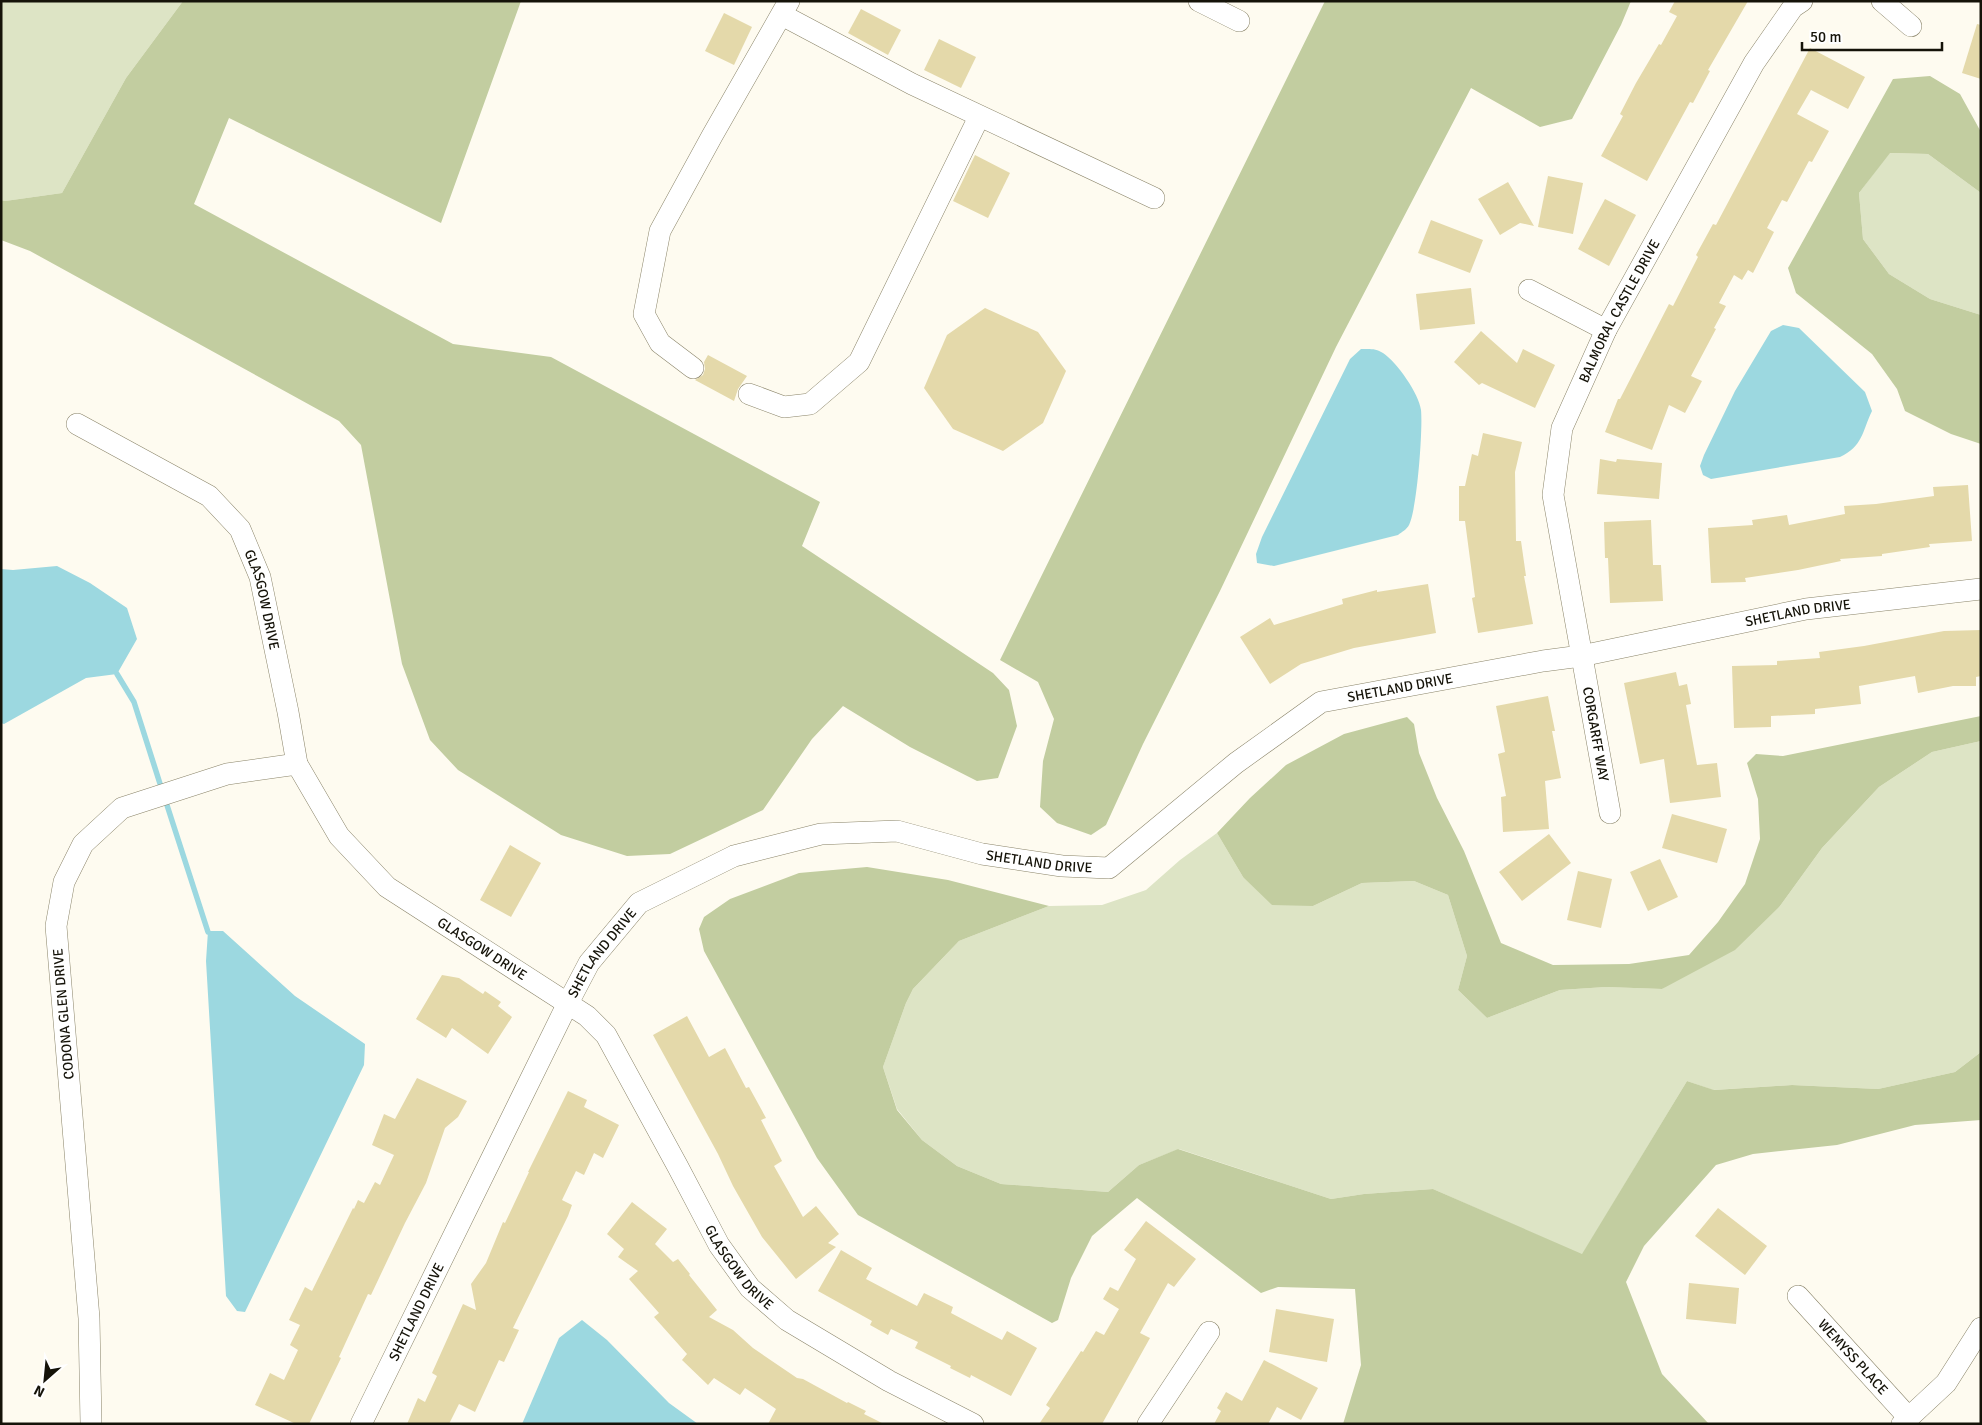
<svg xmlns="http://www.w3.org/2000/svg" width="1982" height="1425" font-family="Signika,sans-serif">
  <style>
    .green { fill: #dde4c5 }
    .forest { fill: #c2cda0 }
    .water { fill: #9cd8e0 }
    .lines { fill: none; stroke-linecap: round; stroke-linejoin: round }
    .stream { stroke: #9cd8e0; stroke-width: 5.5 }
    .building { fill: #e4d9aa }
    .minor-casing { stroke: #8a8469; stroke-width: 22 }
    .minor { stroke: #fff; stroke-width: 21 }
    .labels { text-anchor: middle; stroke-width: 4; stroke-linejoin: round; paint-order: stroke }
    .street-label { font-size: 14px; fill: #151309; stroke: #fff }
  </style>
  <rect width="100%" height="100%" fill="#fefbf0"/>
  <!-- green -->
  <g class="green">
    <path d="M1,1H183L126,78L62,193L5,201L1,200Z"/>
    <path d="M1889,153L1928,154L1981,193V315L1930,299L1889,274L1863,239L1859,193Z"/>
    <path d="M1981,741V1052L1955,1072L1878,1089L1792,1085L1713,1090L1687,1081L1582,1255L1433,1189L1364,1194L1331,1199L1179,1149L1139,1165L1108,1192L1001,1184L957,1166L922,1140L897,1109L883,1067L906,1003L913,989L959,941L1049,906L1102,905L1146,890L1180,860L1217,833L1243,877L1313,906L1362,883L1414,881L1448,895L1467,956L1458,990L1487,1018L1560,990L1606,987L1662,989L1780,906L1822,848L1879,787L1932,752Z"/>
  </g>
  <!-- forest -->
  <g class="forest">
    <path d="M183,1H521L441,223L229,118L194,204L453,344L551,357L820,502L802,546L993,673L1009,690L1017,726L998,778L977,781L910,747L843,706L812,739L763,810L670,854L627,856L561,835L458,770L430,740L402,664L361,445L339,421L30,251L1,240V200L5,201L62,193L126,78Z"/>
    <path d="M1325,1H1631L1621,25L1572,119L1540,127L1471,88L1336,347L1220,591L1143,744L1106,825L1091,835L1057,823L1040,807L1043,761L1054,719L1038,682L1000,660Z"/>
    <path d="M1930,76L1960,94L1981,132V193L1928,154L1890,153L1859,193L1863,239L1889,274L1930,299L1981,315V444L1951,434L1905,411L1897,389L1872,354L1796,293L1788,268L1893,79Z"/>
    <path d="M1981,716V741L1932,752L1879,787L1822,848L1780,906L1735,950L1662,989L1606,987L1560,990L1487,1018L1458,990L1467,956L1448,895L1414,881L1362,883L1313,906L1272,905L1243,877L1217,833L1250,798L1286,765L1344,734L1407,717L1414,724L1419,753L1437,798L1464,851L1501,943L1553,965L1629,964L1689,955L1718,922L1745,884L1760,839L1758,799L1747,763L1756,754L1783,756Z"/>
    <path d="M867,867L948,880L1049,906L959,941L913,989L906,1003L883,1067L897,1110L922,1140L957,1166L1001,1184L1108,1192L1139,1165L1178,1149L1331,1199L1364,1194L1433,1189L1582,1254L1687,1081L1714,1090L1792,1085L1878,1089L1955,1072L1981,1052V1120L1915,1125L1837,1145L1753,1154L1716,1165L1644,1246L1626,1282L1662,1374L1709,1424H1343L1361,1365L1355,1289L1278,1287L1261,1293L1137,1198L1092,1236L1071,1278L1058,1320L1052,1323L858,1215L817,1158L704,951L699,929L704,917L730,899L799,873Z"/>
  </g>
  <!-- water -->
  <g class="water">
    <path d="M1783,325L1799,328L1865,392L1872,411C1862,432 1863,446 1840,457L1711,479L1703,475L1700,466L1704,455L1735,391L1771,331Z"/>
    <path d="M1361,349C1369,349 1376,348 1383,353C1397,362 1419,394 1421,410C1423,429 1417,510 1409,525C1407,529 1402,532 1398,535L1274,566L1257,563L1256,554L1262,537L1350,359Z"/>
    <path d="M57,566L90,583L127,608L137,639L117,674L86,678L4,724L1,723V569L13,570Z"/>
    <path d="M208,931H223L295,996L365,1044L364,1065L245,1312L237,1311L226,1296L206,961Z"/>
    <path d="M582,1320L607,1340L669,1403L698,1424H522L559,1338Z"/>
  </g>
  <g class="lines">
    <!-- stream -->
    <g class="stream">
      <path d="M117,674L134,702L162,790"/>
      <path d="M165,799L208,932"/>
    </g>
  </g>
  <!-- building -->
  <g class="building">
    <path d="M1675,1H1748L1708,70L1710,71L1693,103L1690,102L1647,181L1601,156L1623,116L1620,114L1636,83L1659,44L1661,45L1677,16L1669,12Z"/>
    <path d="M861,9L901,30L888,55L848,33Z"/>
    <path d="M724,13L752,27L734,65L705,51Z"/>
    <path d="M1977,24L1981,25V79L1962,73Z"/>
    <path d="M939,39L976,57L961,88L924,70Z"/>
    <path d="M1810,48L1865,77L1848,109L1811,90L1797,114L1829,131L1812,162L1809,161L1787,202L1782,200L1767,228L1774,232L1753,273L1748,270L1742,280L1734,275L1719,303L1726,306L1714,328L1716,329L1691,376L1702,381L1685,413L1669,405L1652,450L1605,432L1618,399H1620L1669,304L1673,306L1698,257L1696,255L1713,224L1716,225Z"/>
    <path d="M975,155L1010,173L988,218L953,201Z"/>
    <path d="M1548,176L1583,183L1573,234L1538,227Z"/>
    <path d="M1508,182L1534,226L1520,223L1500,235L1478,199Z"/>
    <path d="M1605,199L1636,215L1609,266L1578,249Z"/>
    <path d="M1431,220L1483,240L1470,273L1418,253Z"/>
    <path d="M1471,288L1475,324L1420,330L1416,294Z"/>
    <path d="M985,308L1038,332L1066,371L1043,423L1003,451L953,429L924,388L947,335Z"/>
    <path d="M1481,331L1517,363L1523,349L1555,365L1535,408L1482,383L1479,385L1454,362Z"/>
    <path d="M708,355L747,376L738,389L734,401L695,380L703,375L705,369L704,362Z"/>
    <path d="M1483,433L1522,442L1515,472L1516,541H1521L1526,576H1524L1533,624L1478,633L1472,598L1475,597L1465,521H1459V486H1465L1472,454L1478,456Z"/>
    <path d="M1600,459L1616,462L1617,459L1662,463L1659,499L1597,494Z"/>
    <path d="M1968,485L1972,541L1929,544L1930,547L1882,554V556L1840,559L1841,561L1798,570L1745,578L1746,582L1711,583L1708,528L1753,525L1752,520L1787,515L1789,525L1845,514L1844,506L1876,504L1934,496L1933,487Z"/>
    <path d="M1651,520L1653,565H1661L1663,601L1610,603L1608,558H1605L1604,522Z"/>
    <path d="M1428,584L1436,633L1354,648L1301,664L1270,684L1240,637L1270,618L1274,625L1343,604L1342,599L1377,590V592Z"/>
    <path d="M1981,630V676L1976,677V686H1953L1918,693L1915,676L1859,686L1861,704L1815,709V714L1771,716V727L1734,728L1732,666L1777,665V661L1820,658L1819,652L1864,646L1944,631Z"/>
    <path d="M1676,672L1679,686L1687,684L1691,704L1686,705L1697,765L1717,763L1721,797L1670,803L1664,759L1640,764L1624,683Z"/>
    <path d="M1548,696L1555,731H1552L1561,778L1545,781L1549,829L1503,832L1501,797L1506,796L1498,754L1505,752L1496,706Z"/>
    <path d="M1672,814L1727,829L1717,863L1662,848Z"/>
    <path d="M1549,834L1571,863L1522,901L1499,872Z"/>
    <path d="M510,845L541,863L511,917L480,900Z"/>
    <path d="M1660,859L1678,897L1648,911L1630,872Z"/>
    <path d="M1578,871L1612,879L1601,928L1567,920Z"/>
    <path d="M442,975L459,978L483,994L485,991L501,1002L498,1006L512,1017L488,1054L452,1028L446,1038L416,1019Z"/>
    <path d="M687,1016L709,1057L725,1048L746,1088L749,1087L766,1118L761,1120L782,1161L774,1166L803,1217L816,1206L839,1234L828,1243L836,1247L796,1279L762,1237L733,1186L718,1154L653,1035Z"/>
    <path d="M417,1078L467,1101L458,1117L445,1128L426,1183L405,1223L371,1295L368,1294L339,1357L341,1358L309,1424H296L255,1405L270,1373L284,1380L298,1350L290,1345L300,1325L289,1320L305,1287L312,1291L353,1208L354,1209L358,1200L364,1203L375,1182L380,1185L394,1155L372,1145L384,1114L395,1119Z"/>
    <path d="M568,1091L587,1100L584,1107L619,1125L603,1158L594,1153L584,1175L576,1171L562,1200L572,1205L568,1216L513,1328L519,1330L504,1362L499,1360L475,1412L459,1404L449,1424H407L418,1398L425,1402L437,1376L432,1373L463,1304L476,1310L471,1284L486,1263L503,1222L505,1223L529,1172H528Z"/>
    <path d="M632,1202L667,1229L655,1244L673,1262L678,1259L690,1274L689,1275L717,1310L709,1317L733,1330L753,1348L797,1378L803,1379L847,1403L848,1402L866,1411L864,1414L884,1424H768L776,1409L745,1388L740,1395L714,1378L708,1385L682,1360L687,1354L654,1317L659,1313L629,1279L638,1271L618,1257L624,1249L607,1234Z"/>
    <path d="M1718,1208L1767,1246L1745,1275L1695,1236Z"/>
    <path d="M1146,1221L1196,1259L1174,1287L1168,1283L1140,1333L1150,1338L1102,1424H1039L1050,1408L1046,1405L1081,1351L1083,1352L1096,1331L1104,1335L1119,1309L1103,1299L1110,1287L1118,1291L1136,1259L1124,1250Z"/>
    <path d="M841,1250L872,1268L866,1279L917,1306L924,1293L953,1307L951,1313L1002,1340L1007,1331L1037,1348L1011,1396L971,1375L970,1378L950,1368L951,1366L915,1348L918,1342L891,1329L888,1335L870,1325L872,1321L818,1291Z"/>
    <path d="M1689,1283L1739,1288L1736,1324L1686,1319Z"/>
    <path d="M1276,1309L1334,1319L1327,1362L1269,1352Z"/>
    <path d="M1264,1360L1318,1388L1301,1420L1277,1407L1268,1424H1214L1221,1411L1217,1408L1226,1392L1242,1401Z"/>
  </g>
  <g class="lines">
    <defs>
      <g id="minor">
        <path d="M1199,1L1239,21"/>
        <path d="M1882,1L1911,26"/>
        <path d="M782,15L912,84L1154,198"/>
        <path d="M1529,290L1606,330"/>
        <path d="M693,368L660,343L644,314L660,231L712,136L789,1"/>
        <path d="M749,394L784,407L810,404L859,362L979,117"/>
        <path id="s1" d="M77,424L209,496L240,529L260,577L288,712L297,764L339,836L387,887L587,1016L606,1035L678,1167L719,1245L750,1288L787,1320L889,1381L973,1424"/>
        <path id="s2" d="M1610,813L1553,495L1562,428L1606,330L1754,63L1793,7L1802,1"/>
        <path id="s3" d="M1798,1296L1909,1418"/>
        <path d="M91,1424L89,1318L56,926L64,882L83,844L122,808L227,774L297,764"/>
        <path id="s4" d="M361,1424L568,1003L589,963L639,903L734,856L821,834L897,831L982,854L1062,866L1109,868L1236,763L1321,702L1543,661L1581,656L1806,609L1981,589"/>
        <path d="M1148,1424L1209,1332"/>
        <path d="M1902,1424L1946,1383L1981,1328"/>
      </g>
    </defs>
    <!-- minor casing -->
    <use href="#minor" class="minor-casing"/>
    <!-- minor -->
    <use href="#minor" class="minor"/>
  </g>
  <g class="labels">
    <!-- street labels -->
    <g class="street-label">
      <text dy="5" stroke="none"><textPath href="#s2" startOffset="521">BALMORAL CASTLE DRIVE</textPath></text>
      <text dy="5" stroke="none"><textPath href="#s1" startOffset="270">GLASGOW DRIVE</textPath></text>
      <text dy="5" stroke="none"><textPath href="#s4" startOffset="1835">SHETLAND DRIVE</textPath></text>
      <text dy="5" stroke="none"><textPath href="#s4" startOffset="1430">SHETLAND DRIVE</textPath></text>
      <text transform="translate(1596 734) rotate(80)" y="5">CORGARFF WAY</text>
      <text dy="5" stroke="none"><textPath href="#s4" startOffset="1010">SHETLAND DRIVE</textPath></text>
      <text dy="5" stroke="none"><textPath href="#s1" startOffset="705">GLASGOW DRIVE</textPath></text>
      <text dy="5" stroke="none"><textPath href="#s4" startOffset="530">SHETLAND DRIVE</textPath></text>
      <text transform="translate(63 1014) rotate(-95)" y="5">CODONA GLEN DRIVE</text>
      <text dy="5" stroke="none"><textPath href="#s1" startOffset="1125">GLASGOW DRIVE</textPath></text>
      <text dy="5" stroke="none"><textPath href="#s4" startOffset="125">SHETLAND DRIVE</textPath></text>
      <text dy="5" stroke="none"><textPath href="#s3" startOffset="82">WEMYSS PLACE</textPath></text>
    </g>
  </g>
  <!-- border -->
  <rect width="1982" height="1425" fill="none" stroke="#151309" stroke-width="5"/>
  <!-- north arrow -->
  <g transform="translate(45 1380) rotate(207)" stroke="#ffffff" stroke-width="4" paint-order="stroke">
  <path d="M0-4L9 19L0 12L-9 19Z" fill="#151309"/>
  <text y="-8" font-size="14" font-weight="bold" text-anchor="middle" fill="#151309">N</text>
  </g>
  <!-- scale -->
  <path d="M1802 42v8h140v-8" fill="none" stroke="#151309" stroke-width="2.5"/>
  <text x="1810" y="42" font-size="15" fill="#151309" stroke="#ffffff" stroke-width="4" paint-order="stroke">50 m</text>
</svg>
